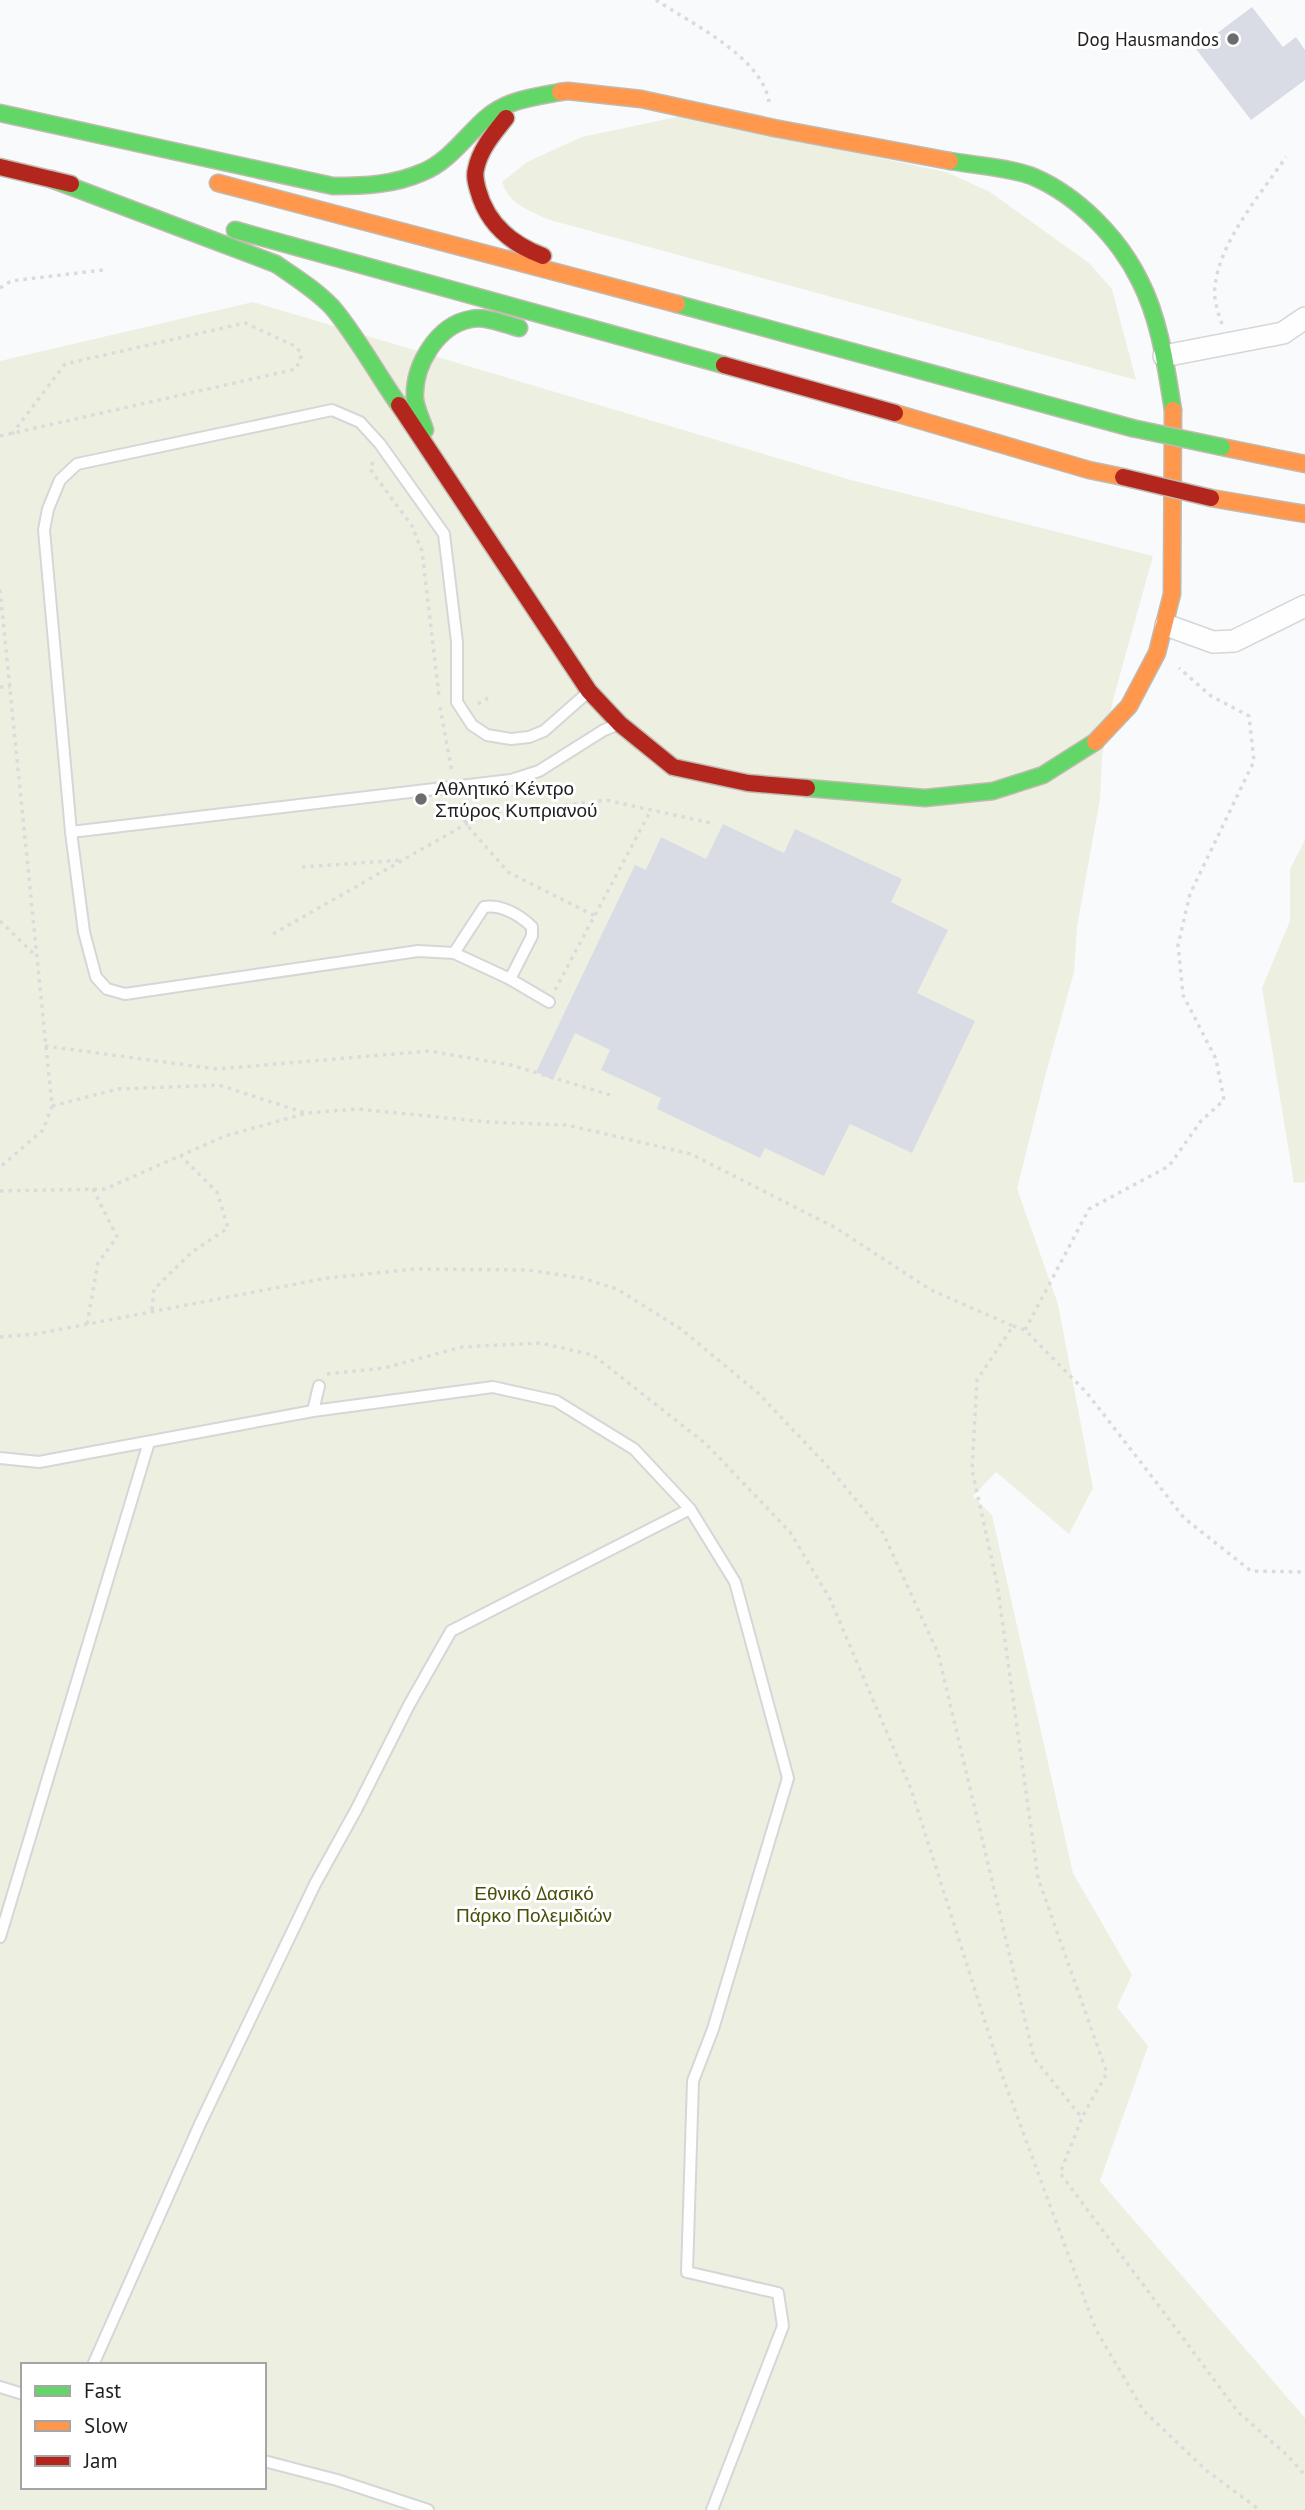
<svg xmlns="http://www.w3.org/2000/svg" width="1305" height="2510" font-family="'PT Sans',sans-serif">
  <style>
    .green { fill: #edf0e1; fill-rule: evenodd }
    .building { fill: #dadce5 }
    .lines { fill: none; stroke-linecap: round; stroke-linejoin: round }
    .lane-casing { stroke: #d5d6d7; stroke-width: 14 }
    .street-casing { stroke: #d5d6d7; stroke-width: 24 }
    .fast-casing { stroke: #c0bab1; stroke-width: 19 }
    .slow-casing { stroke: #c0bab1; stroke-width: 19 }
    .jam-casing { stroke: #c0bab1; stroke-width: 19 }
    .path { stroke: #dbdbdc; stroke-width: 3.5; stroke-dasharray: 3.5 5; stroke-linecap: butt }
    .lane { stroke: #fefeff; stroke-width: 10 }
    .street { stroke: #fefeff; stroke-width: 21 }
    .fast { stroke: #63d668; stroke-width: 16 }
    .slow { stroke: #ff974d; stroke-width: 16 }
    .jam { stroke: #b3261e; stroke-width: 16 }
    .fast-bridge-casing { stroke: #c0bab1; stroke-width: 19; stroke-linecap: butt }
    .jam-bridge-casing { stroke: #c0bab1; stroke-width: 19; stroke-linecap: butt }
    .fast-bridge { stroke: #63d668; stroke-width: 16 }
    .jam-bridge { stroke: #b3261e; stroke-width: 16 }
    .poi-dot { fill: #6b6c6d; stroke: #fff; stroke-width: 2.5 }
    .labels { text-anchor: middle; stroke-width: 6; stroke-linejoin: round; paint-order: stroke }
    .poi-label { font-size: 19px; fill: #1e1f20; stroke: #fff; text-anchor: end }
    .park-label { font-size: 19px; fill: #4a4f07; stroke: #fff }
  </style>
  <rect width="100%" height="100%" fill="#f9fafc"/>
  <!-- green -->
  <g class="green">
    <path d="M681,116L946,172L990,192L1089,263L1112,289L1136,380L550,220C528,210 511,206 502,182L527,162L582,137Z"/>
    <path d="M253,302L851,480L1153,556L1113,700L1102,757L1100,799L1077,927L1074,972L1046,1073L1017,1189L1058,1304L1093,1488L1069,1534L996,1472L973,1496L992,1515L1073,1873L1132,1975L1117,2007L1148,2046L1100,2181L1305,2418V2510H0V361ZM23,2365H264V2487H23Z"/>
    <path d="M1305,840V1182L1294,1183L1262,988L1290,921V869Z"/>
  </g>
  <!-- building -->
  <g class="building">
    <path d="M1252,7L1283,47L1296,37L1305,50V80L1251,120L1196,49Z"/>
    <path d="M723,824L784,853L795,829L902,879L891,902L948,930L917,993L975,1021L912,1153L850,1124L824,1176L765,1148L760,1158L657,1109L661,1098L601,1070L610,1050L575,1033L553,1080L536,1072L635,865L646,870L661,837L706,859Z"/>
  </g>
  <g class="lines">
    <defs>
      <g id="lane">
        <path d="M71,832L511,780L539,771L604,730L617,725"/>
        <path d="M454,953L484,907C501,904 520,915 532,927V936L510,979"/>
        <path d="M549,1002L510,979L454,953L418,951L125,994L107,989L96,977L84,932L71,832L44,530L48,509L60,480L77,464L332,410L360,422L380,444L444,534L457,642V702L472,725L487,735L511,739L529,737L544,731L586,694"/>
        <path d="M0,1458L39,1462L313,1411L319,1386"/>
        <path d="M690,1509L735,1582L788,1778L713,2029L693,2081L687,2272L778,2293L783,2326L712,2510"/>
        <path d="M0,1937L149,1442"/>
        <path d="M93,2365L200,2124L315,1884L356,1810L409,1705L451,1631L690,1509L634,1449L556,1401L493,1387L313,1411"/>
        <path d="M0,2387L23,2394"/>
        <path d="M264,2461L337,2480L428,2510"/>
      </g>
      <g id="street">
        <path d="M1164,356L1283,333L1305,318"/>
        <path d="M1166,625L1213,642L1234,641L1305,606"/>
      </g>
      <g id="fast">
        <path d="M0,113L333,186C364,186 394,185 423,172C448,162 465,137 485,119C506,100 533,97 560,92"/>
        <path d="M950,161C974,165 1013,168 1034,177C1078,196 1119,238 1140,281C1160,320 1166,367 1173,410"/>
        <path d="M51,179L276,264C295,277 316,290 332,307C356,335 377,374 399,405"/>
        <path d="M235,230L724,365"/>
        <path d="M677,304L1132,428"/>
        <path d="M425,430C422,420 416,409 415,399C413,366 437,325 471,319C486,316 504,324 519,328"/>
        <path d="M807,788L925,798L993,791L1043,775L1095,742"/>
      </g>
      <g id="slow">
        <path d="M560,92L568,91L641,99L774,128L950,161"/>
        <path d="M218,183L677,304"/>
        <path d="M895,413L1089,470L1123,477"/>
        <path d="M1222,447L1305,464"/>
        <path d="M1211,498L1305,514"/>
        <path d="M1095,742L1129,706L1157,653L1172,594L1173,410"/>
      </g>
      <g id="jam">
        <path d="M506,118C494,133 480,149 476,169C474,176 476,183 478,190C487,224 511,244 543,256"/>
        <path d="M0,167L71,184"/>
        <path d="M724,365L895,413"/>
        <path d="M399,405L589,691L620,724L673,767L748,783L807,788"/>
      </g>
    </defs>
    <!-- lane casing -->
    <use href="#lane" class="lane-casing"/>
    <!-- street casing -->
    <use href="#street" class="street-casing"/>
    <!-- fast casing -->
    <use href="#fast" class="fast-casing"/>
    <!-- slow casing -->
    <use href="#slow" class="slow-casing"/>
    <!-- jam casing -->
    <use href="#jam" class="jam-casing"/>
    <!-- path -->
    <g class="path">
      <path d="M656,0C692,24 762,57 769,102"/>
      <path d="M0,288L11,281L103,270"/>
      <path d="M1222,324C1218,313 1213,298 1215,286C1220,241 1260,195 1286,157"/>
      <path d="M0,436L296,369L302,354L295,346L245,323L65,364L12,434"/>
      <path d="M373,462L370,469L412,526L422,551L439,696"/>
      <path d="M0,590L52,1106L43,1130L0,1167"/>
      <path d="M0,687H10"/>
      <path d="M478,704L488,698"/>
      <path d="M440,707L452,772"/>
      <path d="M460,803L466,824L508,872L595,916"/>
      <path d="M302,867L402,860"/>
      <path d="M0,921L36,956"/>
      <path d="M273,934L466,824L495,814L606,800L711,823"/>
      <path d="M555,990L651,810"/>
      <path d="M45,1046L217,1069L429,1051L511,1065L614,1096"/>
      <path d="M52,1106L118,1089L219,1085L305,1113"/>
      <path d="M0,1191L105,1189L225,1136L307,1113L357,1109L488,1122L567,1125L691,1154L836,1228L931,1290L1013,1326L977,1380L972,1470L997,1583L1038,1878L1107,2073L1082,2117"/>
      <path d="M152,1310L154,1289L192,1252L228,1228L217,1192L181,1156"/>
      <path d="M87,1324L98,1263L117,1237L93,1189"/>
      <path d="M1013,1326L1025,1330L1087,1393L1184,1518L1251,1571L1305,1572"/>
      <path d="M1025,1330L1089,1209L1169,1166L1201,1121L1224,1100L1216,1059L1183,995L1178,945L1190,894L1254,761L1249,716L1211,696L1179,668"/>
      <path d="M0,1337L36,1334L327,1278L415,1269L527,1270L582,1278L617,1289L681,1329L758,1393L832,1471L883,1533L938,1653L1034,2058L1082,2118L1060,2173L1238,2412L1287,2455L1305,2475"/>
      <path d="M327,1374L384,1368L462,1347L540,1343L593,1355L706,1444L790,1532L830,1599L911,1789L1002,2075L1096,2330L1143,2410L1207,2471L1260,2510"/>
    </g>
    <!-- lane -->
    <use href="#lane" class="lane"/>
    <!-- street -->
    <use href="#street" class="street"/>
    <!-- fast -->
    <use href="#fast" class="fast"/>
    <!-- slow -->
    <use href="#slow" class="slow"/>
    <!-- jam -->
    <use href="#jam" class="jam"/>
    <defs>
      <path id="fast-bridge" d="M1132,428L1222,447"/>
      <path id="jam-bridge" d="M1123,477L1211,498"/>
    </defs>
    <!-- fast-bridge casing -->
    <use href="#fast-bridge" class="fast-bridge-casing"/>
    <!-- jam-bridge casing -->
    <use href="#jam-bridge" class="jam-bridge-casing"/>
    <!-- fast-bridge -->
    <use href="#fast-bridge" class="fast-bridge"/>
    <!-- jam-bridge -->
    <use href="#jam-bridge" class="jam-bridge"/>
  </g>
  <!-- markers -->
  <g class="poi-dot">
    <circle cx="1233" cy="39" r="7"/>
    <circle cx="421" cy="799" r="7"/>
  </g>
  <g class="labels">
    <!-- poi labels -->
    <g class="poi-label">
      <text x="1219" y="46">Dog Hausmandos</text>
      <text x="435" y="795" text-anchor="start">Αθλητικό Κέντρο<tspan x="435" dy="22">Σπύρος Κυπριανού</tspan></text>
    </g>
    <!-- park labels -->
    <g class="park-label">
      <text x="534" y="1900">Εθνικό Δασικό<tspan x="534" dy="22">Πάρκο Πολεμιδιών</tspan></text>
    </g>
  </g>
  <!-- legend -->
  <rect x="21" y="2363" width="245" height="126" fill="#ffffff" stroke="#a5a5a6" stroke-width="2"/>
  <rect x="35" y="2386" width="35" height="10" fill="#63d668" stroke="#a5a5a6" stroke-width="2"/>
  <text x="84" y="2398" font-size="21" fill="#1e1f20">Fast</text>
  <rect x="35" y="2421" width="35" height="10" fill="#ff974d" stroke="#a5a5a6" stroke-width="2"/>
  <text x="84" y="2433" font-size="21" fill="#1e1f20">Slow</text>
  <rect x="35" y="2456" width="35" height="10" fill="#b3261e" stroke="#a5a5a6" stroke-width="2"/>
  <text x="84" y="2468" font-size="21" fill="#1e1f20">Jam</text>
</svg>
